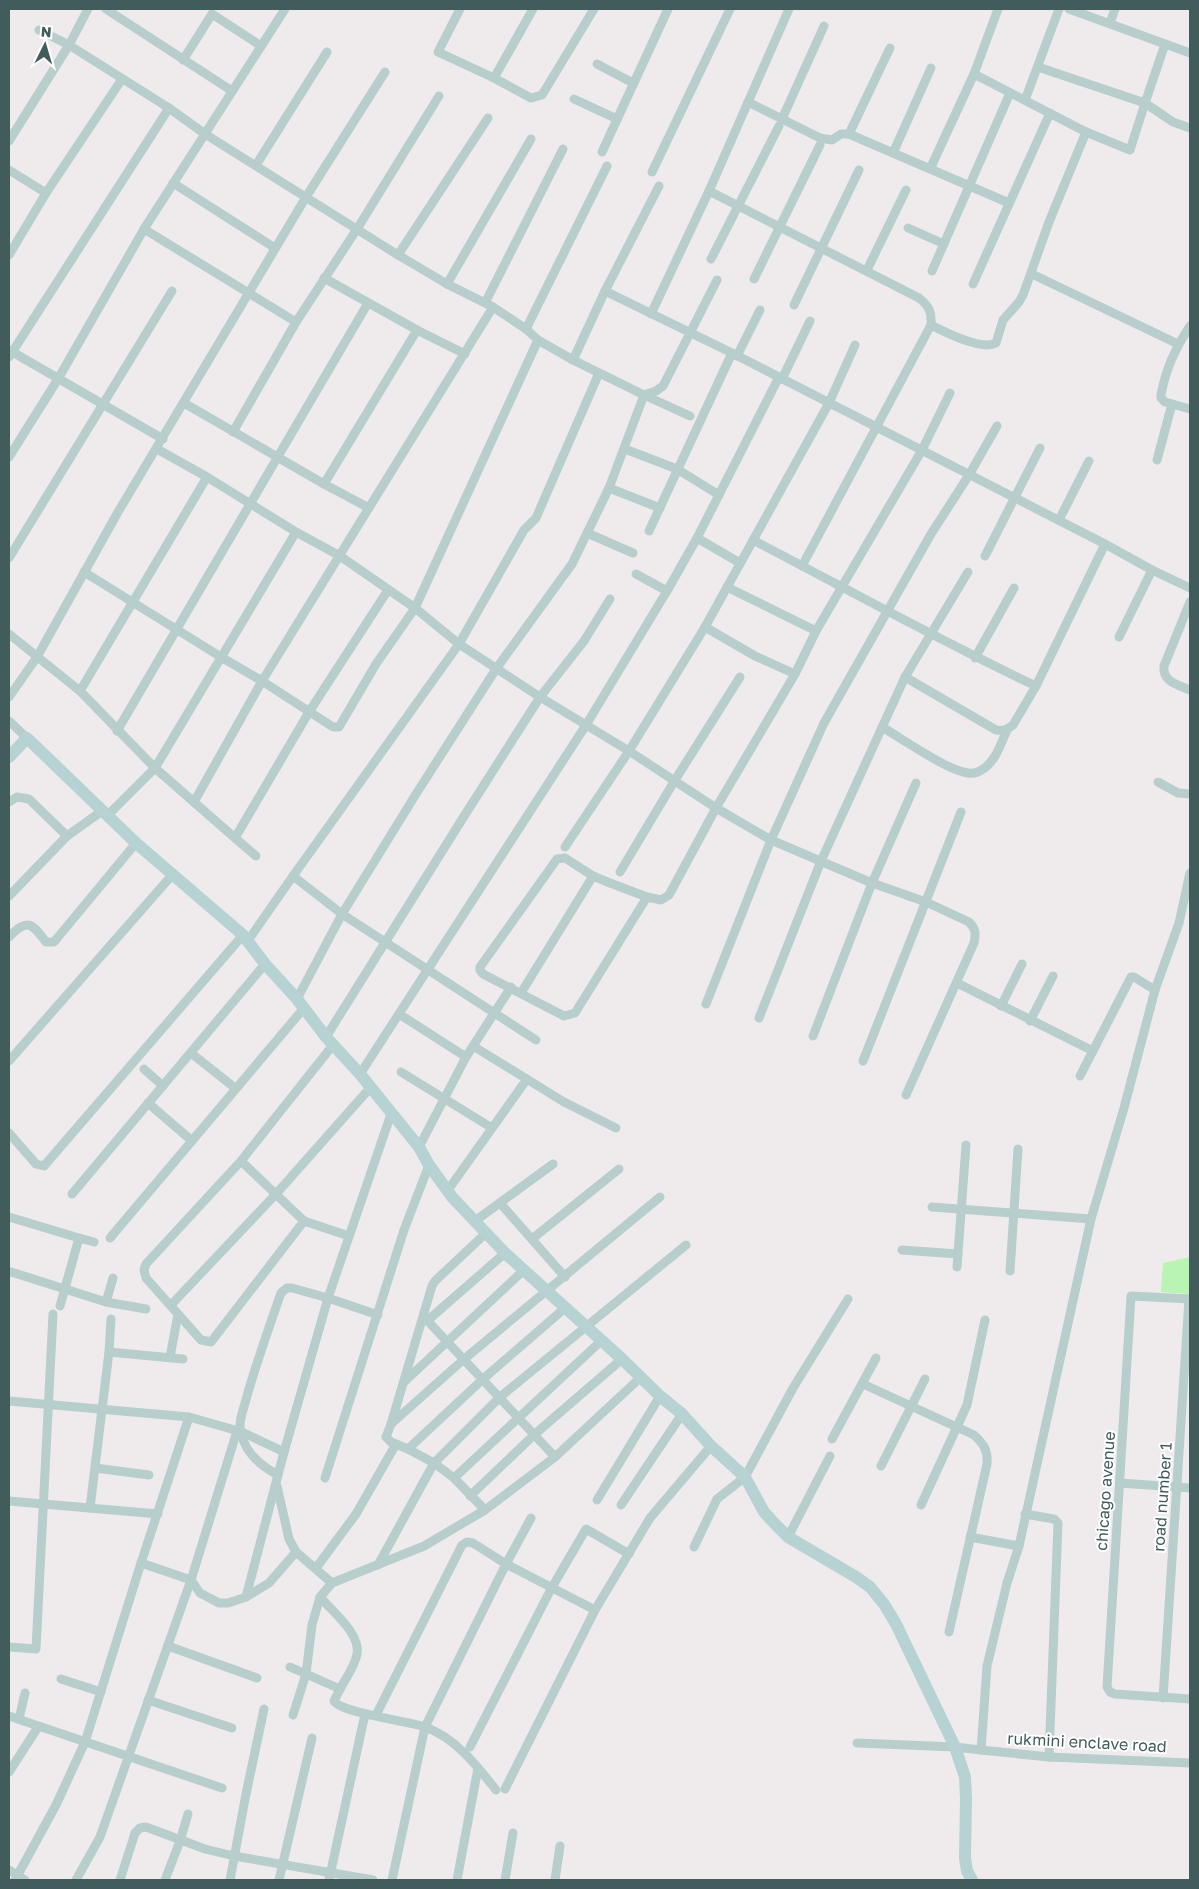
<svg xmlns="http://www.w3.org/2000/svg" width="1199" height="1889" font-family="'Golos Text',sans-serif">
  <style>
    .green { fill: #b9f4b3 }
    .lines { fill: none; stroke-linecap: round; stroke-linejoin: round }
    .street { stroke: #b8cecd; stroke-width: 9 }
    .secondary { stroke: #b7d2d3; stroke-width: 12 }
    .labels { text-anchor: middle; stroke-width: 4; stroke-linejoin: round; paint-order: stroke }
    .street-label { font-size: 16px; fill: #425c5c; stroke: #fff }
  </style>
  <rect width="100%" height="100%" fill="#efebed"/>
  <!-- green -->
  <path class="green" d="M1190,1257V1294L1161,1292L1163,1263Z"/>
  <g class="lines">
    <!-- street -->
    <g class="street">
      <path d="M106,9L232,91"/>
      <path d="M460,9L438,52L494,78"/>
      <path d="M533,9L494,78L531,98L542,95L594,9"/>
      <path d="M1069,9L1190,53"/>
      <path d="M1110,23L1115,9"/>
      <path d="M39,30L69,45L169,108L205,134L398,255L447,284L493,307L526,329L538,340L573,360L644,395L656,391L663,386L717,280"/>
      <path d="M183,60L212,14L261,46"/>
      <path d="M597,64L633,83"/>
      <path d="M1038,67L1145,103L1165,44"/>
      <path d="M974,74L1086,132L1130,150L1145,103L1173,122L1190,128"/>
      <path d="M574,99L617,119"/>
      <path d="M1025,100L1059,9"/>
      <path d="M748,102L820,138L832,140L841,134H849L1009,203"/>
      <path d="M782,119L824,26"/>
      <path d="M849,134L890,48"/>
      <path d="M9,141L69,45L88,9"/>
      <path d="M602,152L668,9"/>
      <path d="M893,153L931,68"/>
      <path d="M256,165L327,52"/>
      <path d="M930,169L974,74L998,9"/>
      <path d="M9,170L46,193"/>
      <path d="M652,172L730,9"/>
      <path d="M173,183L275,248"/>
      <path d="M709,191L919,298C929,306 932,312 931,325L802,566"/>
      <path d="M908,228L944,244"/>
      <path d="M144,229L296,322"/>
      <path d="M9,255L46,193L122,79"/>
      <path d="M398,255L488,118"/>
      <path d="M711,259L779,126"/>
      <path d="M867,270L906,190"/>
      <path d="M932,271L1010,93"/>
      <path d="M1032,274L1178,344"/>
      <path d="M324,278L417,330L465,354"/>
      <path d="M754,279L820,145"/>
      <path d="M447,284L531,139"/>
      <path d="M973,284L1050,113"/>
      <path d="M605,291L732,353L1105,544L1152,570L1190,588"/>
      <path d="M485,303L563,149"/>
      <path d="M794,305L859,170"/>
      <path d="M651,314L709,191L789,9"/>
      <path d="M931,325C945,332 982,351 996,343L1003,320L1019,302L1023,295L1049,222L1086,132"/>
      <path d="M1190,326C1175,349 1166,368 1161,395V398L1165,402L1190,409"/>
      <path d="M526,329L607,166"/>
      <path d="M9,350L163,439"/>
      <path d="M737,356L760,310"/>
      <path d="M9,357L169,108"/>
      <path d="M573,360L605,291L659,186"/>
      <path d="M782,379L810,321"/>
      <path d="M184,403L324,484L369,508"/>
      <path d="M233,432L296,322L357,229L439,96"/>
      <path d="M157,449L207,477L296,532L340,556L415,608L459,644L540,697L629,751L716,808L771,840L872,883L926,902L969,922C976,929 976,934 974,943L906,1095"/>
      <path d="M625,449L677,469L719,495"/>
      <path d="M9,457L58,379L144,229L285,9"/>
      <path d="M1157,460L1172,404"/>
      <path d="M324,484L417,330"/>
      <path d="M609,488L660,508"/>
      <path d="M1059,520L1089,461"/>
      <path d="M649,531L732,353"/>
      <path d="M587,533L633,553"/>
      <path d="M697,538L740,563"/>
      <path d="M753,540C847,589 940,641 1036,686L1105,544"/>
      <path d="M985,556L1040,448"/>
      <path d="M9,558L172,291"/>
      <path d="M84,572L221,657L262,681L333,727H339L376,664L415,608L538,340"/>
      <path d="M636,574L667,591"/>
      <path d="M727,587L816,631"/>
      <path d="M1190,602L1164,666C1162,682 1179,685 1190,690"/>
      <path d="M705,627L755,656L795,674"/>
      <path d="M9,634L80,691L155,768L235,838L309,712L388,590"/>
      <path d="M1119,637L1152,570"/>
      <path d="M975,658L1014,588"/>
      <path d="M905,677L996,730C1003,731 1007,730 1013,725L1036,686"/>
      <path d="M80,691L207,477"/>
      <path d="M9,697L37,657L118,512L306,197L385,72"/>
      <path d="M9,721L27,738"/>
      <path d="M882,727C901,738 948,771 968,773C973,774 979,772 983,769C996,761 1001,743 1007,730"/>
      <path d="M117,731L368,303"/>
      <path d="M1158,782L1178,793L1190,794"/>
      <path d="M9,802L17,797L29,799L67,836"/>
      <path d="M194,802L262,681L493,307"/>
      <path d="M107,816L155,768L296,532"/>
      <path d="M235,838L256,856"/>
      <path d="M565,847L629,751L705,627L829,403L855,345"/>
      <path d="M620,872L675,780L740,677"/>
      <path d="M293,876L342,914L536,1040"/>
      <path d="M9,896L67,836L102,811"/>
      <path d="M647,897L575,1013L564,1016L483,974L480,970V967L557,859L565,858L593,876L610,883L647,897L661,900L669,895L716,808L795,674L816,631L922,450L950,393"/>
      <path d="M9,937C27,918 32,923 46,942H54L136,843"/>
      <path d="M247,942L293,876L459,644L524,530L536,518L599,373"/>
      <path d="M957,983L1093,1051"/>
      <path d="M521,993L593,876"/>
      <path d="M297,999L342,914L416,794L496,669L572,564L609,488L644,395L690,416"/>
      <path d="M706,1004L771,840L824,723L931,534L969,475L997,426"/>
      <path d="M1001,1006L1022,964"/>
      <path d="M399,1014L466,1057"/>
      <path d="M759,1018L821,861L905,677L968,572"/>
      <path d="M1030,1021L1053,976"/>
      <path d="M813,1036L872,883L916,783"/>
      <path d="M326,1037L461,821L540,697L584,641L610,599"/>
      <path d="M473,1046L564,1102L616,1128"/>
      <path d="M191,1053L235,1088"/>
      <path d="M9,1061L173,874"/>
      <path d="M863,1061L961,812"/>
      <path d="M144,1069L163,1086"/>
      <path d="M401,1072L492,1128"/>
      <path d="M360,1074L586,725L667,591L697,538L779,377"/>
      <path d="M1080,1076L1131,977H1134L1155,990"/>
      <path d="M148,1103L191,1140"/>
      <path d="M9,1133L36,1164L44,1166L243,935"/>
      <path d="M419,1147L466,1057L511,987"/>
      <path d="M241,1161L304,1221L211,1342L201,1340L146,1278L144,1270L146,1264L241,1161L333,1045"/>
      <path d="M448,1190L527,1079"/>
      <path d="M72,1194L265,964"/>
      <path d="M500,1203L565,1277"/>
      <path d="M932,1207L1091,1219"/>
      <path d="M9,1217L79,1238"/>
      <path d="M304,1221L349,1236"/>
      <path d="M475,1221L553,1164"/>
      <path d="M110,1238L304,1008"/>
      <path d="M532,1239L619,1169"/>
      <path d="M902,1250L958,1254"/>
      <path d="M957,1267L966,1145"/>
      <path d="M1010,1271L1018,1149"/>
      <path d="M11,1272L106,1302L146,1309"/>
      <path d="M1190,1299L1131,1296L1107,1687L1110,1692L1115,1694L1190,1699"/>
      <path d="M106,1302L113,1278"/>
      <path d="M171,1305L276,1194L370,1088"/>
      <path d="M60,1306L79,1238L94,1242"/>
      <path d="M424,1317L555,1457"/>
      <path d="M427,1321L505,1253"/>
      <path d="M109,1352L111,1319"/>
      <path d="M170,1357L178,1314"/>
      <path d="M404,1382L524,1270"/>
      <path d="M863,1384L974,1435C984,1444 988,1451 987,1464L949,1632"/>
      <path d="M9,1401L189,1417L242,1432L284,1452"/>
      <path d="M391,1424L463,1360L660,1197"/>
      <path d="M832,1439L876,1358"/>
      <path d="M408,1449L483,1379L565,1308"/>
      <path d="M881,1466L925,1379"/>
      <path d="M95,1468L149,1475"/>
      <path d="M278,1475C258,1464 242,1450 240,1426C240,1416 245,1405 247,1396C257,1361 269,1327 281,1293L287,1288H292L328,1298L378,1315"/>
      <path d="M325,1478L404,1230L429,1165"/>
      <path d="M454,1478L601,1341"/>
      <path d="M1120,1483L1190,1488"/>
      <path d="M277,1486L289,1539L296,1552L332,1583"/>
      <path d="M470,1496L535,1434L622,1359"/>
      <path d="M597,1500L660,1396"/>
      <path d="M9,1501L158,1514"/>
      <path d="M621,1505L682,1414"/>
      <path d="M921,1505L967,1405L985,1320"/>
      <path d="M90,1508L109,1352L183,1359"/>
      <path d="M485,1510L454,1478L434,1463L408,1449L391,1442L386,1437L391,1424L432,1286L435,1281L486,1233"/>
      <path d="M1025,1514L1054,1519L1058,1523L1049,1757"/>
      <path d="M788,1537L830,1456"/>
      <path d="M970,1537L1019,1546"/>
      <path d="M694,1547L717,1499L745,1477L793,1388L848,1299"/>
      <path d="M141,1563L191,1580L200,1593L219,1603H228L246,1597L284,1452L328,1298L391,1114"/>
      <path d="M378,1565L434,1463L500,1397L686,1245"/>
      <path d="M316,1568L356,1514L396,1444"/>
      <path d="M246,1597L269,1583L296,1552"/>
      <path d="M320,1597C332,1611 361,1634 357,1654C355,1666 346,1678 340,1689"/>
      <path d="M168,1646L257,1678"/>
      <path d="M9,1647L36,1649L53,1314"/>
      <path d="M290,1667L306,1674L293,1715"/>
      <path d="M61,1679L101,1692"/>
      <path d="M1163,1698L1189,1299"/>
      <path d="M148,1700L232,1728"/>
      <path d="M376,1715L462,1545L467,1542L473,1543L506,1564L595,1610"/>
      <path d="M9,1716L222,1788"/>
      <path d="M19,1719L25,1693"/>
      <path d="M857,1743L955,1747L981,1750L987,1666L1007,1583L1019,1546L1091,1219L1124,1108L1155,990L1179,923L1190,873"/>
      <path d="M470,1747L551,1589L586,1529L629,1554"/>
      <path d="M981,1750L1049,1757L1190,1763"/>
      <path d="M9,1772L38,1727"/>
      <path d="M505,1789L595,1610L650,1518L711,1446"/>
      <path d="M496,1790C477,1766 456,1738 425,1727C409,1721 341,1713 334,1701L340,1689L306,1674L312,1625L320,1597L332,1583L424,1546L485,1510L555,1457L641,1377"/>
      <path d="M9,1870L25,1880"/>
      <path d="M15,1880L56,1805L85,1742L141,1563L189,1417"/>
      <path d="M76,1880L100,1837L191,1580L237,1431"/>
      <path d="M120,1880L135,1833L140,1828L146,1827L205,1849L234,1856L373,1880"/>
      <path d="M165,1880L180,1841L188,1814"/>
      <path d="M230,1880L246,1794L264,1709"/>
      <path d="M279,1880L312,1738"/>
      <path d="M329,1880L365,1714"/>
      <path d="M392,1880L425,1727L506,1564L531,1518"/>
      <path d="M457,1880L478,1768"/>
      <path d="M505,1880L513,1833"/>
      <path d="M555,1880L560,1846"/>
    </g>
    <!-- secondary -->
    <path class="secondary" d="M9,757L27,738L136,843L243,935L265,964L297,999L326,1037L360,1074L419,1147L429,1165L452,1197L505,1253L622,1359L660,1396L682,1414L711,1446L745,1477L764,1512L776,1525L788,1537L856,1577L870,1587L884,1604L896,1624L955,1747L965,1777L966,1799L965,1858L967,1871L972,1880"/>
  </g>
  <g class="labels">
    <!-- street labels -->
    <g class="street-label">
      <text transform="translate(1105 1491) rotate(-86)" y="6">chicago avenue</text>
      <text transform="translate(1162 1497) rotate(-86)" y="6">road number 1</text>
      <text transform="translate(1087 1742) rotate(3)" y="6">rukmini enclave road</text>
    </g>
  </g>
  <!-- border -->
  <rect width="1199" height="1889" fill="none" stroke="#425c5c" stroke-width="20"/>
  <!-- north arrow -->
  <g transform="translate(45 45) rotate(5)" stroke="#ffffff" stroke-width="4" paint-order="stroke">
  <path d="M0-4L9 19L0 12L-9 19Z" fill="#425c5c"/>
  <text y="-8" font-size="14" font-weight="bold" text-anchor="middle" fill="#425c5c">N</text>
  </g>
</svg>
